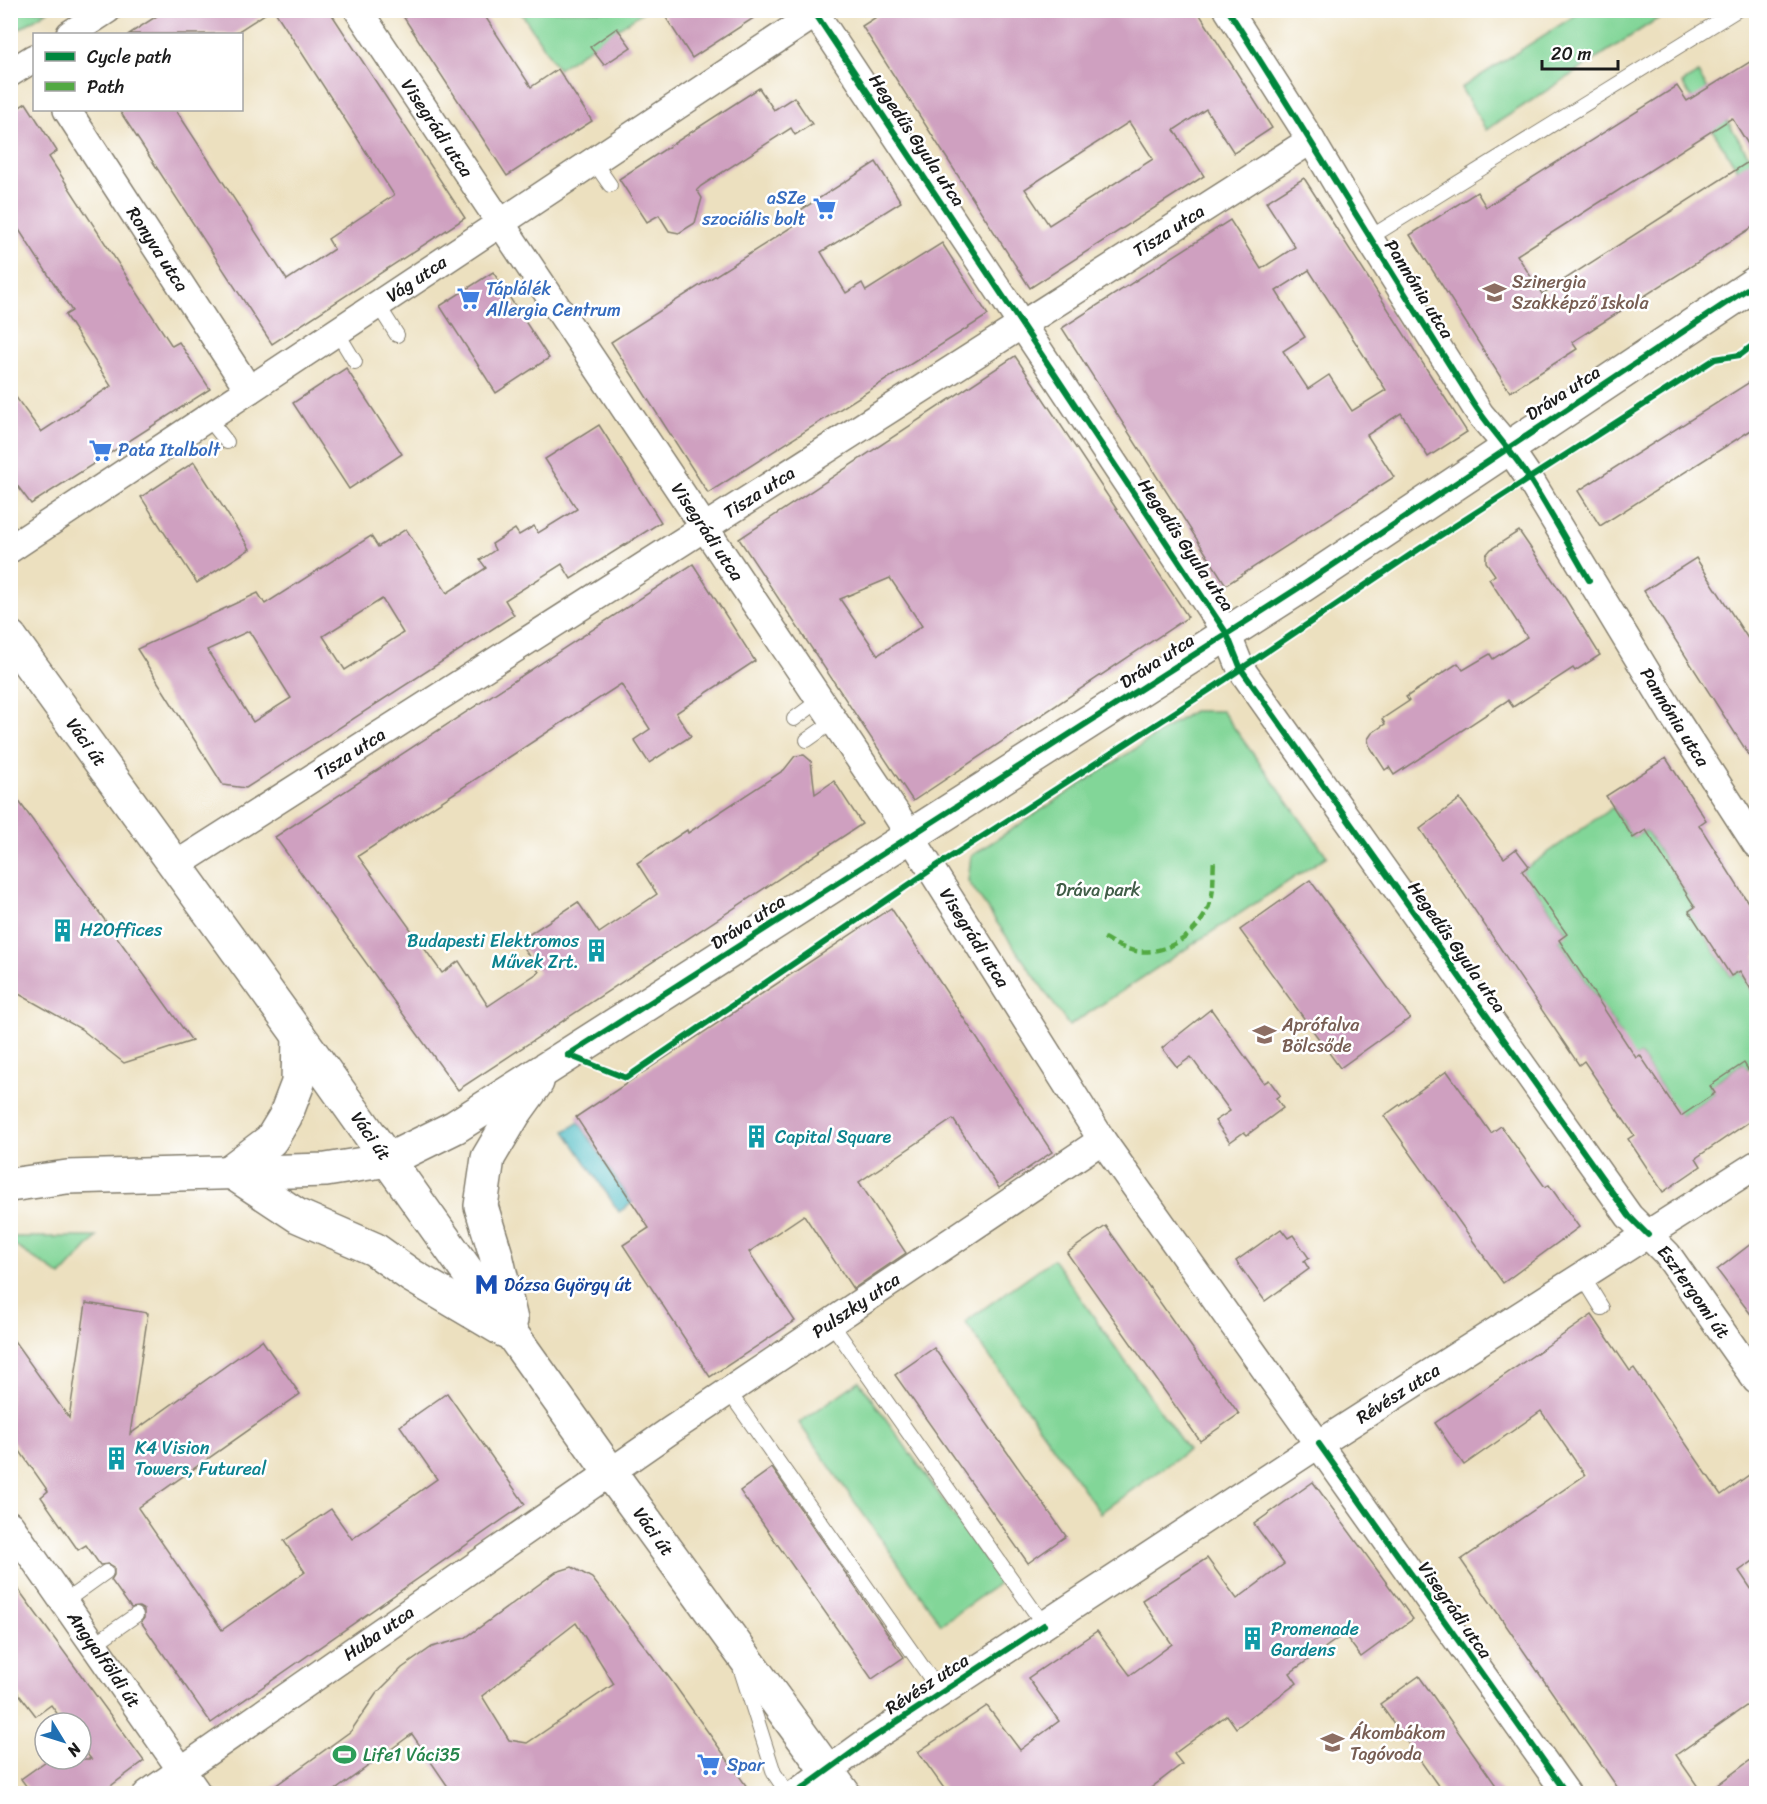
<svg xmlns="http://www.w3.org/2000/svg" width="1767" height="1804" font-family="Sriracha,sans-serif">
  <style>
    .green { fill: #82d698; stroke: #4f795a; stroke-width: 1.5 }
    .water { fill: #4dbbc3; stroke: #346c70; stroke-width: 1.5 }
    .building { fill: #cfa0c0; fill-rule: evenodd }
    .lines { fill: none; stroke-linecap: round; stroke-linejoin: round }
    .lane-casing { stroke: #847e6e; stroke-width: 16 }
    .street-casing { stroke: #847e6e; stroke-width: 30 }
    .secondary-casing { stroke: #847e6e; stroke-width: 36 }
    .lane { stroke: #fff; stroke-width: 14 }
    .street { stroke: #fff; stroke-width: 27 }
    .secondary { stroke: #fff; stroke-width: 33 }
    .quiet { stroke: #52a943; stroke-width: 4.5; stroke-dasharray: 9 4.5; stroke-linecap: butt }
    .cycleway-casing { stroke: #fff; stroke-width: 10 }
    .cycleway { stroke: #00873e; stroke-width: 6 }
    .labels { text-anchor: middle; stroke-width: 5; stroke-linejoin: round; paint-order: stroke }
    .street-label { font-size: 18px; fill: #1c1c1c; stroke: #fff }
    .shop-label { font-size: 18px; fill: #366cbe; stroke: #fff; text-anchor: start }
    .education-label { font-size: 18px; fill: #785e54; stroke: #fff; text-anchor: start }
    .park-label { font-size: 18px; fill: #405d47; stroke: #fff }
    .culture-label { font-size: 18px; fill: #0d838f; stroke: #fff; text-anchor: start }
    .transit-label { font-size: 18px; fill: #164399; stroke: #fff; text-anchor: start }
    .leisure-label { font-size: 18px; fill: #27864d; stroke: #fff; text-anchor: start }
  </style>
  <rect width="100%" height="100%" fill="#fff"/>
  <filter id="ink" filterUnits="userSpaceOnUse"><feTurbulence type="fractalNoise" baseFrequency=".0167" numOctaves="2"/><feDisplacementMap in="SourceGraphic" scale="12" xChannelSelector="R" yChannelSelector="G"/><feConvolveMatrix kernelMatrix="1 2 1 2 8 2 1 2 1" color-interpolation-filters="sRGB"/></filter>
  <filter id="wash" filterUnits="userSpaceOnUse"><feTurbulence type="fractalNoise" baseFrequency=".008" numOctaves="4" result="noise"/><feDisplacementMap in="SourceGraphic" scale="24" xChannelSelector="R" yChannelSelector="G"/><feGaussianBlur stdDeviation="1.35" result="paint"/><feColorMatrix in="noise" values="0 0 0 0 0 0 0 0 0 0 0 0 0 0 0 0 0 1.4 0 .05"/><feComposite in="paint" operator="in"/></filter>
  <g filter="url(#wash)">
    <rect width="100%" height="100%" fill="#ece0bf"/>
    <!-- green -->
    <g class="green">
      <path d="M10,11L11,10L48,11L18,30L11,19Z"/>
      <path d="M520,11H644L558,69Z"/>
      <path d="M1582,11H1673L1654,21L1486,130L1461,88Z"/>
      <path d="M1698,73L1756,168V198L1682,83Z"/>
      <path d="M1193,711H1222L1327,856L1069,1026L968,881L971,856Z"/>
      <path d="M1613,807L1633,838L1646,830L1695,907L1689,911L1731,976L1740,971L1756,998V1064L1748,1069L1743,1063L1710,1086L1715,1093L1675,1120L1665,1092L1640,1055L1599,1083L1621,1035L1559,940L1567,933L1522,871Z"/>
      <path d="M11,1237H97L61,1276L11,1243Z"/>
      <path d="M1053,1259L1188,1450L1100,1513L965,1322Z"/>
      <path d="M859,1381L1001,1582L941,1624L799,1423Z"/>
    </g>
    <!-- water -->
    <path class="water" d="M579,1122L632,1203L619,1212L565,1131Z"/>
    <g id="blocks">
      <!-- building -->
      <g class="building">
        <path d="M166,10H271L234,34H129Z"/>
        <path d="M274,10H329L465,218L272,344L119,110H176L287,280L334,249L328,239L394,195Z"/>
        <path d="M399,10H481L531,87L558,69L592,121L507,176Z"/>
        <path d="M661,10H766L692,58Z"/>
        <path d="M887,10H1197L1272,128L1234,153L1206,109L1174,130L1204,176L1030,288L862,26ZM1129,122L1153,159L1049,225L1025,189Z"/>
        <path d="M617,28L631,47L604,65L590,47Z"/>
        <path d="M1756,58V225L1572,342L1577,349L1510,392L1410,235L1477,192L1486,207L1677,86L1687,101ZM1732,118L1756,157L1542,294L1517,255Z"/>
        <path d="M759,88L774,110L794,97L812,124L795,135L791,128L701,186L697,190L702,198L695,223L679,233L669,231L659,215L647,222L619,179Z"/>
        <path d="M26,103L57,151L49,157L172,346L179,342L210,389L31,504L10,476V389L41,432L111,386L65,315L72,311L10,216V113Z"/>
        <path d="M876,162L901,202L821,252L846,293L862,283L866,291L942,243L988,315L708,493L611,342L801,221L796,213Z"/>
        <path d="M1304,178L1467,432L1428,457L1401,413L1367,435L1394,477L1226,585L1062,328L1230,220L1261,269L1295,247L1266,202ZM1309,270L1386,390L1352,411L1329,375L1308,389L1283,351L1305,337L1276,291Z"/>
        <path d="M493,272L549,358L496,393L440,306Z"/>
        <path d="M1015,356L1188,617L913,801L739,539ZM890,578L922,626L878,655L840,599Z"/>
        <path d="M346,368L402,454L349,489L293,403Z"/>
        <path d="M1756,378V427L1600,526L1578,491Z"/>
        <path d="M599,425L661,522L571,579L562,564L505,600L514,615L246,788L223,785L137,649L258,593L265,604L371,536L378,547L406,529L447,593L486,568L480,560L495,550L492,544L515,529L519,535L534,526L538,533L577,509L545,459ZM382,599L403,633L345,670L323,636ZM249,631L291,698L253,722L207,650Z"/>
        <path d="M194,462L250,549L197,583L141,497Z"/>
        <path d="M1519,531L1565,598L1600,655L1575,671L1573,668L1513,707L1508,700L1394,775L1389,767L1385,770L1369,745L1368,739L1372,733L1385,724L1382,719L1409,701L1406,697L1458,663L1463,670L1490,654L1493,659L1527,637L1489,579L1495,575L1486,562V555L1491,549Z"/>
        <path d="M1696,558L1756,651V766L1644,591Z"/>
        <path d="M693,564L755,661L676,713L691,736L649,763L634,740L650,729L621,684L358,856L442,973L459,961L488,1006L539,972L519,941L578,902L599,933L657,894L637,863L687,830L688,833L784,770L795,756L804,755L811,761L815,794L834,781L862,824L458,1090L275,837Z"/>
        <path d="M1666,758L1706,820L1699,825L1756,915V998L1740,971L1731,976L1689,911L1695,907L1646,830L1633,838L1606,796Z"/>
        <path d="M10,789L70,872L192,1041L124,1063L81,1029L10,989Z"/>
        <path d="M1460,799L1504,858L1516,849L1529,866L1522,871L1567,934L1559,940L1636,1058L1640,1055L1681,1116L1715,1093L1710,1086L1744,1063L1756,1082V1117L1696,1158L1701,1166L1663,1192L1628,1139L1634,1135L1584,1061L1579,1065L1420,829Z"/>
        <path d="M1310,880L1410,1018L1340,1068L1240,930Z"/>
        <path d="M891,908L1052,1152L999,1188L953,1119L859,1182L906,1253L853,1289L804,1215L749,1252L795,1321L710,1377L623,1245L649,1228L576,1117Z"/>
        <path d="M1211,1009L1264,1083L1269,1080L1280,1095L1276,1098L1283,1108L1247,1135L1244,1132L1230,1142L1215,1121L1230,1111L1191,1057L1177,1067L1162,1048Z"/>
        <path d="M1447,1071L1491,1133L1501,1126L1545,1187L1549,1185L1579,1227L1503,1283L1384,1116Z"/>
        <path d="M1106,1226L1239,1414L1200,1441L1067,1253Z"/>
        <path d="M1281,1229L1288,1238L1293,1235L1309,1258L1304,1261L1309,1269L1265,1301L1236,1261Z"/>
        <path d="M1756,1240V1321L1717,1270Z"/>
        <path d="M86,1303L148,1313L130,1434L262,1340L300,1394L138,1508L222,1630L305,1572L284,1541L331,1509L352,1539L437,1479L400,1426L447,1393L525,1504L211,1723L141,1622L144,1618V1610L139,1607L131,1608L111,1580L114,1575V1567L109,1564L100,1565L86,1545L78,1550L41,1497L48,1491L10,1437V1335L69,1418Z"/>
        <path d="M1592,1315L1630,1371L1634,1368L1721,1495L1756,1470V1559L1739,1571L1756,1596V1699L1676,1755L1703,1794H1622L1461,1560L1585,1475L1541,1411L1464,1465L1435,1423Z"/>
        <path d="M934,1348L1066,1536L1028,1563L895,1375Z"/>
        <path d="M772,1468L904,1657L872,1679L740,1491Z"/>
        <path d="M1313,1482L1413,1619L1361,1657L1344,1634L1290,1673L1297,1683L1236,1728L1227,1715L1174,1754L1182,1764L1143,1794H948L918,1752L987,1706L1020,1750L1059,1721L1028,1678L1097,1631L1130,1675L1172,1644L1142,1600L1207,1558L1237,1599L1284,1564L1254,1524Z"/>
        <path d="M572,1567L592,1578L671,1680L752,1794H453L412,1734L330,1794H264L351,1731L376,1694L402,1668L432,1647L465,1638L556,1572ZM576,1623L614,1684L527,1743L509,1740L482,1696Z"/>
        <path d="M10,1578L144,1761L100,1794H32L21,1779L49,1759H91L81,1746V1723H64L51,1705L36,1716L10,1682Z"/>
        <path d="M1419,1676L1502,1794H1444L1380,1704Z"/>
        <path d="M1756,1756V1794H1705Z"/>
      </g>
    </g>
  </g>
  <g filter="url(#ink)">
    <use href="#blocks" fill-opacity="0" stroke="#847e6e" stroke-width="1.5"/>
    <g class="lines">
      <defs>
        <g id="lane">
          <path d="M594,162L610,185"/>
          <path d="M1369,238L1737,10"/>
          <path d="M378,305L397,335"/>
          <path d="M337,332L355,362"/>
          <path d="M208,418L227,442"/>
          <path d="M794,719L820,700"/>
          <path d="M807,740L834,721"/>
          <path d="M1583,1277L1602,1308"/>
          <path d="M831,1323L1044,1625"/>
          <path d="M729,1392L941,1693"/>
          <path d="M64,1602L106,1572"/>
          <path d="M93,1645L136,1615"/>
          <path d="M741,1670L774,1773L788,1794"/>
        </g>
        <g id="street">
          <path id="s1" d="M358,10L895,812L1102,1140L1567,1794"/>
          <path id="s2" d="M813,10L1227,634L1241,669L1629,1216L1667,1254L1756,1380"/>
          <path id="s3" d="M1228,10L1311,140L1369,238L1480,414L1508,447L1529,478L1672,714L1756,844"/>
          <path d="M70,34L107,10"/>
          <path d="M10,73L34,58"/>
          <path id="s4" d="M67,110L249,390"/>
          <path id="s5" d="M10,549L821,10"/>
          <path id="s6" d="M176,865L1311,140"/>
          <path id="s7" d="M10,1525L198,1794"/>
          <path id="s8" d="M147,1794L671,1430L1102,1140"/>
          <path id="s9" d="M795,1794L871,1739L1319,1444L1756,1165"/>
        </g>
        <g id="secondary">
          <path id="s10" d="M10,637L331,1080L610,1472L844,1794"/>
          <path d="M230,1171L298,1216L374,1249L412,1276L505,1331"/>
          <path d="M230,1171L271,1140L285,1117L298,1083L299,1036"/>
          <path d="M10,1185L67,1177L326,1170L388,1160L455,1127L1303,585L1756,283"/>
          <path d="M511,1320L496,1255L481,1206L488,1158L514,1114L537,1082"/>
        </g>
      </defs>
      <!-- lane casing -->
      <use href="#lane" class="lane-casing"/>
      <!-- street casing -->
      <use href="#street" class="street-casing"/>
      <!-- secondary casing -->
      <use href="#secondary" class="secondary-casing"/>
      <!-- lane -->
      <use href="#lane" class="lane"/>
      <!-- street -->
      <use href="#street" class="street"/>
      <!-- secondary -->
      <use href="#secondary" class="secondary"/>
      <!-- quiet -->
      <path class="quiet" d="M1104,938C1110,941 1117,946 1124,948C1162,962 1205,933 1212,895C1214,884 1213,871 1214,859"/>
      <defs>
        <g id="cycleway">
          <path d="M813,10L1227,634L1241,669L1629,1216L1648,1235"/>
          <path d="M1228,10C1311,140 1390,271 1472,401C1489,428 1512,451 1529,478C1550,511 1569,546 1589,580"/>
          <path d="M568,1055L1303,585L1756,283"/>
          <path d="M568,1055L626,1078L932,869L1217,685L1419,549L1715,359L1740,355L1756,343"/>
          <path d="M1319,1444L1567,1794"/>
          <path d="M795,1794L871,1739L1044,1625"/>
        </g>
      </defs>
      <!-- cycleway casing -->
      <use href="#cycleway" class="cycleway-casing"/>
      <!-- cycleway -->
      <use href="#cycleway" class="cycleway"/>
    </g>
  </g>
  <!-- icons -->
  <defs>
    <symbol id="supermarket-bare" viewBox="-9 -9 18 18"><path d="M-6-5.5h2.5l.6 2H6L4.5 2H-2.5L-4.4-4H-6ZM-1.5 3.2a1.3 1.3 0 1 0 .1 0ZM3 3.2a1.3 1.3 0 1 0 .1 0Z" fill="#3f7fe0" stroke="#fff" stroke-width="2.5" paint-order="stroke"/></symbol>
    <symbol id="school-bare" viewBox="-9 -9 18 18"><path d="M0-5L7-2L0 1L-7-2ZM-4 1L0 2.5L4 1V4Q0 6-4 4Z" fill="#8d6e63" stroke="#fff" stroke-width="2.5" paint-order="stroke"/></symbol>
    <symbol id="building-bare" viewBox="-9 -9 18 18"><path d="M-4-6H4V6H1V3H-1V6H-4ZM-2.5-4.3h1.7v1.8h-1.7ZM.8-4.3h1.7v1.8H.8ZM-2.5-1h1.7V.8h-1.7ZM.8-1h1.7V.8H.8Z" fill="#0f9aa8" stroke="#fff" stroke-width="2.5" paint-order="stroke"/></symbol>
    <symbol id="metro-bare" viewBox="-9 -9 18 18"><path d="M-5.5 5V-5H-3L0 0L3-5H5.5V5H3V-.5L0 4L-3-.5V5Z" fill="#1a4fb4" stroke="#fff" stroke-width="2.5" paint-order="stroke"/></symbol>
    <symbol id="stadium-bare" viewBox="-9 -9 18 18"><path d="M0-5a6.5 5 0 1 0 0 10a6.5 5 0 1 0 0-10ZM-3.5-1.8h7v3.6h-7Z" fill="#2e9e5b" stroke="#fff" stroke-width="2.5" paint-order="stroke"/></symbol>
  </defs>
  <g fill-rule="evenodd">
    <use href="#supermarket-bare" x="808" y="192" width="33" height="33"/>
    <use href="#school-bare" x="1478" y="276" width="33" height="33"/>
    <use href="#supermarket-bare" x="452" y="282" width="33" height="33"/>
    <use href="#supermarket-bare" x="84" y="434" width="33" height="33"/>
    <use href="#building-bare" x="46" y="914" width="33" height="33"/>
    <use href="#building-bare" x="580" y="934" width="33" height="33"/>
    <use href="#school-bare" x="1248" y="1018" width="33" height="33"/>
    <use href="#building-bare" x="740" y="1120" width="33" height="33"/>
    <use href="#metro-bare" x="470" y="1268" width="33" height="33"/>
    <use href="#building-bare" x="100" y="1442" width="33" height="33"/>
    <use href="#building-bare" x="1236" y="1622" width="33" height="33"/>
    <use href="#school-bare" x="1316" y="1726" width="33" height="33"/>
    <use href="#stadium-bare" x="328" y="1738" width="33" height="33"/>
    <use href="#supermarket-bare" x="692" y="1748" width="33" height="33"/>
  </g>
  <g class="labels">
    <!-- street labels -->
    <g class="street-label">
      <text dy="6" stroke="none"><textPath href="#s1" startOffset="142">Visegrádi utca</textPath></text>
      <text transform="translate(917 140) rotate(56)" y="6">Hegedűs Gyula utca</text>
      <text dy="6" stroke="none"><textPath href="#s6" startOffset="1178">Tisza utca</textPath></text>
      <text dy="6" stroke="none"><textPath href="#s4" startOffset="166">Ronyva utca</textPath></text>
      <text dy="6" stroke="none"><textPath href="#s5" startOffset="488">Vág utca</textPath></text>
      <text transform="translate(1419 289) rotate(58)" y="6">Pannónia utca</text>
      <text transform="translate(1563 393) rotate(-33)" y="6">Dráva utca</text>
      <text dy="6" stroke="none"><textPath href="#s6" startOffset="692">Tisza utca</textPath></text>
      <text dy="6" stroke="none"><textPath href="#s1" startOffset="628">Visegrádi utca</textPath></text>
      <text transform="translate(1186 545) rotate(56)" y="6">Hegedűs Gyula utca</text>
      <text transform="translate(1157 661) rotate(-33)" y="6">Dráva utca</text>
      <text dy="6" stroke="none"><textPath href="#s3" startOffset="837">Pannónia utca</textPath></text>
      <text dy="6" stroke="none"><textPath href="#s10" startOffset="130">Váci út</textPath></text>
      <text dy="6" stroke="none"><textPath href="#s6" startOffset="206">Tisza utca</textPath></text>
      <text transform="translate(748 922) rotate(-33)" y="6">Dráva utca</text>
      <text dy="6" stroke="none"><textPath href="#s1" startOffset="1114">Visegrádi utca</textPath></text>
      <text transform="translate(1457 947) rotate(55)" y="6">Hegedűs Gyula utca</text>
      <text dy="6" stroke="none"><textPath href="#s10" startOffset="616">Váci út</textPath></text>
      <text dy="6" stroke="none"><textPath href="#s2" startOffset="1557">Esztergomi út</textPath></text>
      <text dy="6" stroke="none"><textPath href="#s8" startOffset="861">Pulszky utca</textPath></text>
      <text dy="6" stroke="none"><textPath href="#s9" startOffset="724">Révész utca</textPath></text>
      <text dy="6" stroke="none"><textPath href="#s10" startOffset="1102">Váci út</textPath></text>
      <text transform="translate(1455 1610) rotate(55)" y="6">Visegrádi utca</text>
      <text dy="6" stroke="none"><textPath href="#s8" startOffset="282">Huba utca</textPath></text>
      <text dy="6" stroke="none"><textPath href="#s7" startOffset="164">Angyalföldi út</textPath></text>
      <text transform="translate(927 1684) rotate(-33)" y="6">Révész utca</text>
    </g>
    <!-- shop labels -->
    <g class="shop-label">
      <text x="806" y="204" text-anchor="end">aSZe<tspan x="806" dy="21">szociális bolt</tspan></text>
      <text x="486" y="295">Táplálék<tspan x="486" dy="21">Allergia Centrum</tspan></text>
      <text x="118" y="456">Pata Italbolt</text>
      <text x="727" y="1771">Spar</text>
    </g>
    <!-- education labels -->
    <g class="education-label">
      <text x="1512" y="288">Szinergia<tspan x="1512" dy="21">Szakképző Iskola</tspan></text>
      <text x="1282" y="1031">Aprófalva<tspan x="1282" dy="21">Bölcsőde</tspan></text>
      <text x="1350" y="1739">Ákombákom<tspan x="1350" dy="21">Tagóvoda</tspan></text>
    </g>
    <!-- park labels -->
    <g class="park-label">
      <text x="1098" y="896">Dráva park</text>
    </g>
    <!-- culture labels -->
    <g class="culture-label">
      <text x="80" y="936">H2Offices</text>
      <text x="579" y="947" text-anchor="end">Budapesti Elektromos<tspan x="579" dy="21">Művek Zrt.</tspan></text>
      <text x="775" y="1143">Capital Square</text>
      <text x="135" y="1454">K4 Vision<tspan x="135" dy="21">Towers, Futureal</tspan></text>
      <text x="1271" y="1635">Promenade<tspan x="1271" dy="21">Gardens</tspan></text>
    </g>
    <!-- transit labels -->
    <g class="transit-label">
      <text x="504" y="1291">Dózsa György út</text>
    </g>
    <!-- leisure labels -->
    <g class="leisure-label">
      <text x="363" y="1761">Life1 Váci35</text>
    </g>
  </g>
  <!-- margin -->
  <rect width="1767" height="1804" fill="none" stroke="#fff" stroke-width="36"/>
  <!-- legend -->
  <rect x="33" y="33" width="210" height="78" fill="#ffffff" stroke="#a4a4a4" stroke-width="1.5"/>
  <rect x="45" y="52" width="30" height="9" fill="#00873e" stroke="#a4a4a4" stroke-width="1.5"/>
  <text x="87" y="63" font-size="18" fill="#1c1c1c">Cycle path</text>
  <rect x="45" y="82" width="30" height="9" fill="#52a943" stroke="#a4a4a4" stroke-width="1.5"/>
  <text x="87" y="93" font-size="18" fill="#1c1c1c">Path</text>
  <!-- north arrow -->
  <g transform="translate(63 1741) rotate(128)"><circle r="28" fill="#ffffff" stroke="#a4a4a4" stroke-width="1.5"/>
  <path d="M0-4.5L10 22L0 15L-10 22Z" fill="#1f6fb2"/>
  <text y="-9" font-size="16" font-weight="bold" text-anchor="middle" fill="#1c1c1c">N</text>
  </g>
  <!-- scale -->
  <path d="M1542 60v9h76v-9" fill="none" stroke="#1c1c1c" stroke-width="3"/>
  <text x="1551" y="60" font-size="18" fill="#1c1c1c" stroke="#ffffff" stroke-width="4.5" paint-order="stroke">20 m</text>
</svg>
